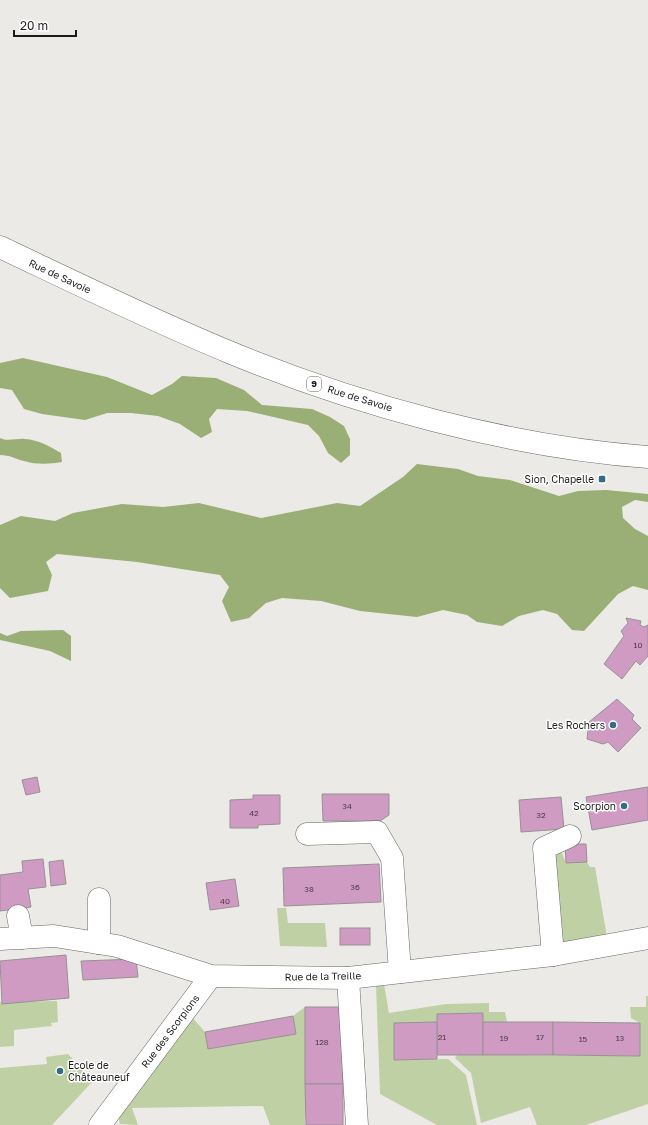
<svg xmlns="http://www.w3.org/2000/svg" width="648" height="1125" font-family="'Golos Text',sans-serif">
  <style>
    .green { fill: #bfd1a4 }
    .forest { fill: #9aaf76 }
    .building { fill: #d09bc2; stroke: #959294 }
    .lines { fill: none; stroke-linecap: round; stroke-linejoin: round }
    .minor-casing { stroke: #686764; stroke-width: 23 }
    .major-casing { stroke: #686764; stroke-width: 23 }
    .minor { stroke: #fff; stroke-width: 22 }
    .major { stroke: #fff; stroke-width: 22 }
    .poi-dot { fill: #336d85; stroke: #fff; stroke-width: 1.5 }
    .labels { text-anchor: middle; stroke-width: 3; stroke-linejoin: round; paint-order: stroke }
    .number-label { font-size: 8px; fill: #4a3c45 }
    .shield { fill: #fff; stroke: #61605f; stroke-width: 1 }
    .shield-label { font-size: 9px; font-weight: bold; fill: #1d1c1b }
    .street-label { font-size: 10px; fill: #1d1c1b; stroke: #fff }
    .poi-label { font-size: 10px; fill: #1d1c1b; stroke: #fff; text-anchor: end }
  </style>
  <rect width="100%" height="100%" fill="#ebeae6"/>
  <!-- green -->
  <g class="green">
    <path d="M554,851H561L566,863L587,862L590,867H595L607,937L562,943Z"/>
    <path d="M277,908H286L288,923H325L327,947L280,946Z"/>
    <path d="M384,984L389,1013L446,1004L489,1003V1012H505L507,1022H483V1013L437,1014V1022L394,1023L395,1060L448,1059L466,1075L477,1125H437L380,1094L376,985Z"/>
    <path d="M646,996H648V1104L586,1125H537L530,1107L481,1123L471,1073L455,1058L457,1055L640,1056V1023L631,1018L630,1007H646Z"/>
    <path d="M57,1001L58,1022L51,1023L52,1026L14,1030V1046L0,1047V1002Z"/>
    <path d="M305,1007V1125H270L263,1106L132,1108L138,1125L120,1124L118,1114L191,1016L205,1032L209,1049L296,1034L293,1016Z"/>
    <path d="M68,1054L93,1081L52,1125H0V1068L47,1064L46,1057Z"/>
  </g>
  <!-- forest -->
  <g class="forest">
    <path d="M23,358L107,377L152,395L172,384L182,376L216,378L244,390L262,405L312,409L330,417L344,426L350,439V455L341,463L328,453L319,436L308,425L247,411L217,409L209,419L212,432L201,438L180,424L158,416L131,413H107L85,420L42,414L24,409L12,390L0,388V363Z"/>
    <path d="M0,438C8,442 17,438 25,439C39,440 49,446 61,453L62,462C50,464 37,465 24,461C15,459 10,455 0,455Z"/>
    <path d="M417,464L458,469L478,476L510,480L559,496L578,491L606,490L648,494V502L635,500L622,507L623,518L635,529L648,536V590L633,586L618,594L584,631L572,630L557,614L543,610L519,616L502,626L477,622L467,615L443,610L417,617L360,611L321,601L282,598L266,603L249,618L231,622L222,601L229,587L220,575L137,562L57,554L46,562L52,575L48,591L10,598L0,588V525L21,516L55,521L73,513L122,504L163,507L199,503L261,518L337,503L360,506L403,477Z"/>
    <path d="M63,630L71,636V661L50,651L0,640V633L7,636L21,631Z"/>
  </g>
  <!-- building -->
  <g class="building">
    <path d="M626,618L641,621L640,625L644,627L648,625V656L640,665L636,661L622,679L604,664L624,636L621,631L628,623Z"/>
    <path d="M617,699L634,715L632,719L641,728L618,752L608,742L603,744L587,739L589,722Z"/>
    <path d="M37,777L40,792L26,795L22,780Z"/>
    <path d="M648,787V820L592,830L586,797Z"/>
    <path d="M322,794H389V815L380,821H323Z"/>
    <path d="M253,795H280V824L258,825V828H230V800L253,799Z"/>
    <path d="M561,797L564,829L521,832L519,800Z"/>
    <path d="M565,844H586L587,862L566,863Z"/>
    <path d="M43,859L46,887L28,889L31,907L0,911V875L23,872L22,861Z"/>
    <path d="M63,860L66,884L51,886L49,862Z"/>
    <path d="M379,864L381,902L284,906L283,868Z"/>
    <path d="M235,879L239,906L210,910L206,883Z"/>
    <rect x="340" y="928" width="30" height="17"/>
    <path d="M66,955L69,998L2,1004L0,961Z"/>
    <path d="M136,959L138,977L83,980L81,961Z"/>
    <path d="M305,1007H342L343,1084H305Z"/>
    <path d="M483,1013V1055H437V1014Z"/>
    <path d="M293,1016L296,1034L208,1049L205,1032Z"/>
    <path d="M437,1022V1059L394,1060V1023Z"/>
    <rect x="483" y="1022" width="70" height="33"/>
    <path d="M553,1022L640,1023V1056L553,1055Z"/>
    <path d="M305,1084H343V1125H306Z"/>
  </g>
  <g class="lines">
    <defs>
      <g id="minor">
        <path d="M307,834L377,832L392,858L400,972"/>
        <path d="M99,899V943"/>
        <path d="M18,916L22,938"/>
        <path d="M0,939L54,936L117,946L211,976L348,978L553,955L648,938"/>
        <path d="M553,955L544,848L570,836"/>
        <path d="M348,978L357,1125"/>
        <path d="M100,1125L211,976"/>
      </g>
      <path id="major" d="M0,247C76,283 151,320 229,352C357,405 510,447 648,457"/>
    </defs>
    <!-- minor casing -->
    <use href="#minor" class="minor-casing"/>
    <!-- major casing -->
    <use href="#major" class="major-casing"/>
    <!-- minor -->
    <use href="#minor" class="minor"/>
    <!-- major -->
    <use href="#major" class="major"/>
  </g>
  <!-- markers -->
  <g class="poi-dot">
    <rect x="598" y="475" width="8" height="8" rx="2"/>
    <circle cx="613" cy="725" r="4"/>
    <circle cx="624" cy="806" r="4"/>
    <circle cx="60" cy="1071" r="4"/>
  </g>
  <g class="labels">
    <!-- number labels -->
    <g class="number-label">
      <text x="638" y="648">10</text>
      <text x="347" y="809">34</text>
      <text x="254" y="816">42</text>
      <text x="541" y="818">32</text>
      <text x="355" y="890">36</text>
      <text x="309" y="892">38</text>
      <text x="225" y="904">40</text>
      <text x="442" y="1040">21</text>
      <text x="540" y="1040">17</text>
      <text x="504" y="1041">19</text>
      <text x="620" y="1041">13</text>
      <text x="583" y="1042">15</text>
      <text x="322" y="1045">128</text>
    </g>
    <!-- shield labels -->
    <rect class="shield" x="307" y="377" width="14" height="14" rx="3"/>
    <g class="shield-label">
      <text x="314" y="387">9</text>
    </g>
    <!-- street labels -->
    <g class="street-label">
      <text transform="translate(60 276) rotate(25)" y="4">Rue de Savoie</text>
      <text transform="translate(360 398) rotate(17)" y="4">Rue de Savoie</text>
      <text transform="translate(323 976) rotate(-1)" y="4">Rue de la Treille</text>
      <text transform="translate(170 1031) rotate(-53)" y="4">Rue des Scorpions</text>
    </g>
    <!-- poi labels -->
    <g class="poi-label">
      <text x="594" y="483">Sion, Chapelle</text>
      <text x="605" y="729">Les Rochers</text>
      <text x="616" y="810">Scorpion</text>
      <text x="68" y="1069" text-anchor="start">Ecole de<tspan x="68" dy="12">Châteauneuf</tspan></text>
    </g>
  </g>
  <!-- scale -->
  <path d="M14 30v6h62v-6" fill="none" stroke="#1d1c1b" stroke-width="2"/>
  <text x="20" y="30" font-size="12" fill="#1d1c1b" stroke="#ffffff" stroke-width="3" paint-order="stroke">20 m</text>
</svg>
